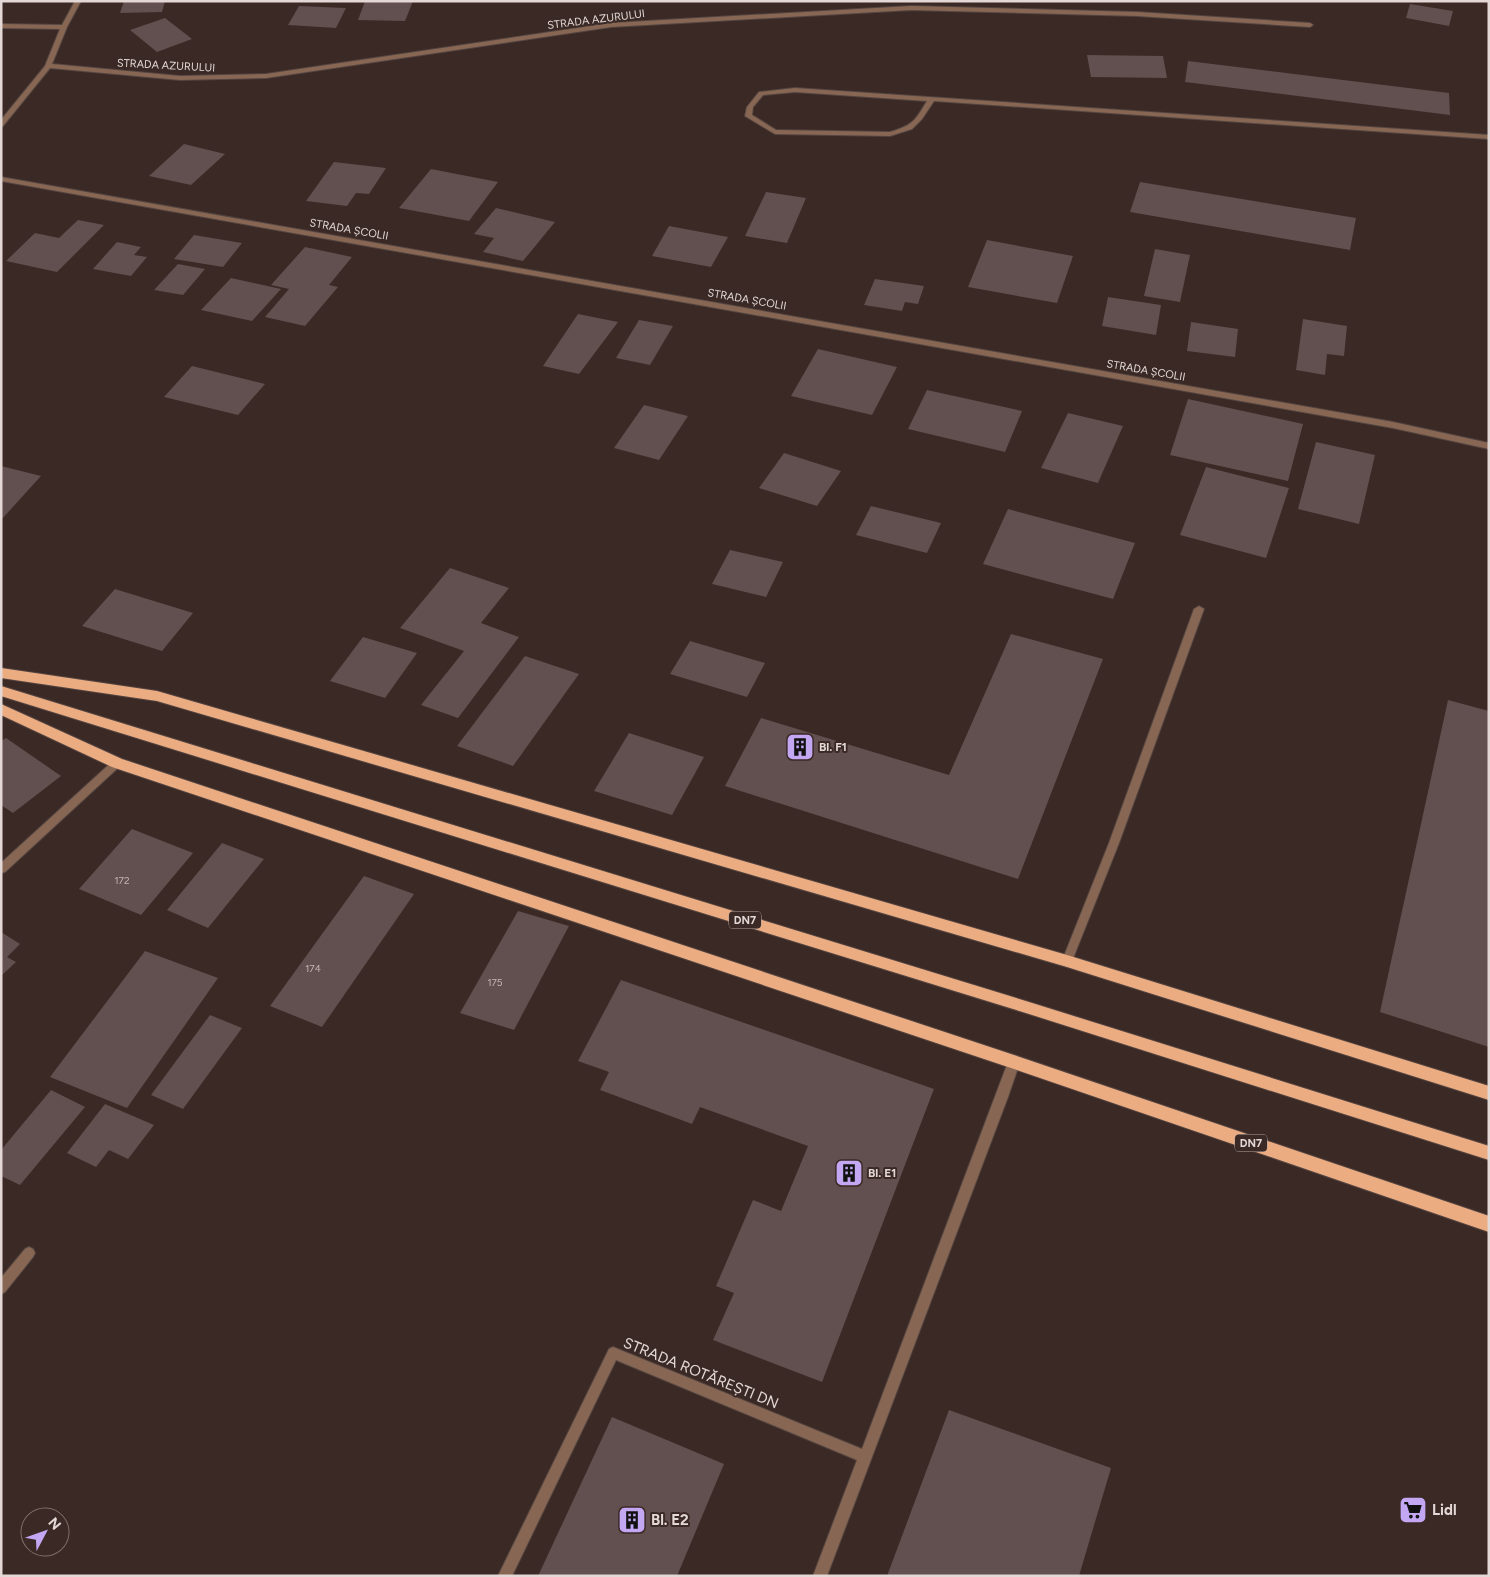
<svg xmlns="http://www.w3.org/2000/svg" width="1490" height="1577" font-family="Figtree,sans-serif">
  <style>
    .building { fill: #624f4f }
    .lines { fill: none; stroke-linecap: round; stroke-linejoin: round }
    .service-casing { stroke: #554541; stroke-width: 2 }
    .minor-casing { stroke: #554541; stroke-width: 2 }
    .trunk-casing { stroke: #554541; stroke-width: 2 }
    .service { fill: #876753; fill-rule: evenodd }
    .minor { fill: #876753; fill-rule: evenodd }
    .trunk { fill: #ecac82; fill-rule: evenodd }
    .labels { text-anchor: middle; stroke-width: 4; stroke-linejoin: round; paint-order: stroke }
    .number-label { font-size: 10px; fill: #c3b6b4 }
    .far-street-label { font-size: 11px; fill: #e3d8d5; stroke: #3a2925 }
    .shield { fill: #3a2925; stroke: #b0a4a0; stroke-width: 1 }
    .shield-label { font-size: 11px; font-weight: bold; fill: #e3d8d5 }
    .poi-label { font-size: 12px; font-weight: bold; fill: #e3d8d5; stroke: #3a2925; text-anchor: start }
    .near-street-label { font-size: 15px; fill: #e3d8d5; stroke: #3a2925 }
    .near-poi-label { font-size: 15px; font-weight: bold; fill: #e3d8d5; stroke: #3a2925; text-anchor: start }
  </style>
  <rect width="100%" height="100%" fill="#3a2925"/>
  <!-- building -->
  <g class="building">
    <path d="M124,1H165L162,12L120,13Z"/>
    <path d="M365,1H413L405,21L358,20Z"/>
    <path d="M1410,4L1453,11L1449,26L1406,18Z"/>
    <path d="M299,6L346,8L336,28L288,25Z"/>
    <path d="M165,18L192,39L157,52L130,30Z"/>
    <path d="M1087,55L1163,56L1167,78L1091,77Z"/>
    <path d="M1188,61L1449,93L1450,115L1185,82Z"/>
    <path d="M184,144L225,154L191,185L149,176Z"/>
    <path d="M334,162L386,168L369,194L356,193L347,206L306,201Z"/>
    <path d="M431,169L498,182L469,221L399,208Z"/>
    <path d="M1140,182L1356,218L1350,250L1130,212Z"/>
    <path d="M766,192L806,198L787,243L745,236Z"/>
    <path d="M496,208L555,222L523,261L483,252L494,238L474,234Z"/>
    <path d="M78,220L104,225L57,272L6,261L35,233L59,238Z"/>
    <path d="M669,226L728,237L711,267L652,256Z"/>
    <path d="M194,235L242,243L223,267L174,259Z"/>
    <path d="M987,240L1073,256L1057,303L968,287Z"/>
    <path d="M117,242L141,247L134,255L147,257L131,276L93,269Z"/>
    <path d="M305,247L352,257L329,285L338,287L305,326L265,317L289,289L271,285Z"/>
    <path d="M1155,249L1190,255L1180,302L1144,296Z"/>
    <path d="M178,264L205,269L183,295L154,290Z"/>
    <path d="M231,278L281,289L252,321L201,310Z"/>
    <path d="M875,279L924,286L918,304L905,302L902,311L864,305Z"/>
    <path d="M1108,297L1161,305L1156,335L1102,326Z"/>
    <path d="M578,314L618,322L579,374L543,366Z"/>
    <path d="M1303,319L1347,326L1344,356L1327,354L1325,375L1296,370Z"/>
    <path d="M639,320L673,326L650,365L616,358Z"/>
    <path d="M1191,322L1238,329L1235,357L1187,351Z"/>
    <path d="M818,349L897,367L872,415L791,396Z"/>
    <path d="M192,366L265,384L238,415L164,397Z"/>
    <path d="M927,390L1022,411L1005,452L908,429Z"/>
    <path d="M1188,399L1303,424L1288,481L1170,455Z"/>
    <path d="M644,405L688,416L659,460L614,448Z"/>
    <path d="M1068,413L1123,426L1098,483L1041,468Z"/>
    <path d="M1316,442L1375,455L1359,524L1298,509Z"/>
    <path d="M784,453L841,471L817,506L759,488Z"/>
    <path d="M1,466L41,476L1,520Z"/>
    <path d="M1206,467L1289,488L1266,558L1180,535Z"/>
    <path d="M871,506L941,523L927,553L856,535Z"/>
    <path d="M1008,509L1135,543L1113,599L983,564Z"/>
    <path d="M730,550L783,562L766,597L712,584Z"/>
    <path d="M450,568L509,588L481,623L519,637L458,718L421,705L464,651L400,628Z"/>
    <path d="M115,589L193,613L162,651L82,626Z"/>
    <path d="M1011,634L1103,659L1018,879L725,786L761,718L949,775Z"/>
    <path d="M363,637L417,653L385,698L330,681Z"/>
    <path d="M690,641L765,663L747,697L670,674Z"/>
    <path d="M525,656L579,674L513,766L457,746Z"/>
    <path d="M1448,700L1489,711V1047L1380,1012Z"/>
    <path d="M629,733L704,757L672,815L594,791Z"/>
    <path d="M6,738L61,776L13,813L1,805V741Z"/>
    <path d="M132,829L193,853L141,915L79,889Z"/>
    <path d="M222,843L264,859L208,928L167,910Z"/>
    <path d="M364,876L414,894L322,1027L270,1006Z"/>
    <path d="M518,911L569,926L514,1030L460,1013Z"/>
    <path d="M1,932L20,944L7,957L16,962L1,976Z"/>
    <path d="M145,951L218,978L127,1108L50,1077Z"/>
    <path d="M621,980L934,1089L822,1382L713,1340L734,1293L716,1286L753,1200L781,1211L808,1146L700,1107L692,1124L600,1090L609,1072L578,1061Z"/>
    <path d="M210,1015L242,1028L183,1109L151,1095Z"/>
    <path d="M51,1090L85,1107L20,1185L1,1176V1150Z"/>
    <path d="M105,1104L154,1125L128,1159L109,1150L96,1167L67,1153Z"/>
    <path d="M949,1410L1111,1468L1079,1576H887Z"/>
    <path d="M612,1417L724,1464L677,1576H538Z"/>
  </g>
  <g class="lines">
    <defs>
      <g id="service">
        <path d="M795,88L1489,135V139L934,101L922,119L912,129L890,136L775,134L745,116L747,107L759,92ZM795,92L927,101C915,121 913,125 890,132L776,130L752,115L753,107L763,95Z"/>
        <path d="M29,1247L33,1249L35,1253L33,1257L5,1292L1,1294V1278L25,1249Z"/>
      </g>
      <g id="minor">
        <path d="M75,1H81L67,27L52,64L180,76L266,74L611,23L911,6L1137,12L1310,23L1313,25L1310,27L1137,16L911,10L611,27L266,78L180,80L50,68L3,126L1,127V120L45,66L60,29L1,28V24L62,25Z"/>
        <path d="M1,177L1393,422L1489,443V449L1393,428L1,181Z"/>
        <path d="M1199,606L1204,609L1119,843L1072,961L1071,964L1067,965L1063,964L1062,961L1109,843L1194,609Z"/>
        <path d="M117,759L120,760L122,763L120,766L5,872L1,873V863L114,760Z"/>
        <path d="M1014,1057L1018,1059L1020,1062L1008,1097L827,1576H813L857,1460L616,1360L512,1576H498L609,1349L613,1347L862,1449L1008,1062L1010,1059Z"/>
      </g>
      <g id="trunk">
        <path d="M1,668L157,691L1067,955L1489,1086V1100L1067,967L157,701L1,678Z"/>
        <path d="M1,686L1029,1002L1489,1146V1160L1029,1014L1,696Z"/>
        <path d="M1,704L122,759L1014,1055L1489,1216V1232L1014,1069L112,767L1,715Z"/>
      </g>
    </defs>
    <!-- service casing -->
    <use href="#service" class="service-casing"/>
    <!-- minor casing -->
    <use href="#minor" class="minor-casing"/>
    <!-- trunk casing -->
    <use href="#trunk" class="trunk-casing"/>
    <!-- service -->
    <use href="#service" class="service"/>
    <!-- minor -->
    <use href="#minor" class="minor"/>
    <!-- trunk -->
    <use href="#trunk" class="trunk"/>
  </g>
  <!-- icons -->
  <defs>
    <symbol id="building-square" viewBox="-11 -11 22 22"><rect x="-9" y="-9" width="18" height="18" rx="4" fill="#c3a7f2" stroke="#3a2925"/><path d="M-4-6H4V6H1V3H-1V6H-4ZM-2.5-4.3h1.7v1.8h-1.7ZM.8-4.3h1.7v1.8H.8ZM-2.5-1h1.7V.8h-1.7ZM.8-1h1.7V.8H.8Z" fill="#111"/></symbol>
    <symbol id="supermarket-square" viewBox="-11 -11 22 22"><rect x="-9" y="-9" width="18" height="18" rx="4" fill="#c3a7f2" stroke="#3a2925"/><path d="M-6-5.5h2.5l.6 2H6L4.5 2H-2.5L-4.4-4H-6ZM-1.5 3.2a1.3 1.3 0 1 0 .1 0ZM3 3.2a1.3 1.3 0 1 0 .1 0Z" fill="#111"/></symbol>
  </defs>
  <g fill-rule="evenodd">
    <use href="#building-square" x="784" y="731" width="32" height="32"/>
    <use href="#building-square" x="833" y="1157" width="32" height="32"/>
    <use href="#supermarket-square" x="1397" y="1494" width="32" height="32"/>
    <use href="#building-square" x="616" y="1504" width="32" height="32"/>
  </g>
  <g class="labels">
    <!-- number labels -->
    <g class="number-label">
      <text x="122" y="884">172</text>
      <text x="313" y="972">174</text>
      <text x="495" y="986">175</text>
    </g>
    <!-- far-street labels -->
    <g class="far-street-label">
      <text transform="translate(596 19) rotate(-7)" y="4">STRADA AZURULUI</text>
      <text transform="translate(166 65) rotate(3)" y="4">STRADA AZURULUI</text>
      <text transform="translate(349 229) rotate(10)" y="4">STRADA ȘCOLII</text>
      <text transform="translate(747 299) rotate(10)" y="4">STRADA ȘCOLII</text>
      <text transform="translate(1146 370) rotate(10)" y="4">STRADA ȘCOLII</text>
    </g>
    <!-- shield labels -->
    <g class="shield">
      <rect x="729" y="911.5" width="32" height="17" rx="4"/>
      <rect x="1235" y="1134.5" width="32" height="17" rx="4"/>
    </g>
    <g class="shield-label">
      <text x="745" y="924">DN7</text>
      <text x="1251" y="1147">DN7</text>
    </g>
    <!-- poi labels -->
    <g class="poi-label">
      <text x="819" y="751">Bl. F1</text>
      <text x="868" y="1177">Bl. E1</text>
    </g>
    <!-- near-street labels -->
    <g class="near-street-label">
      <text transform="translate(701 1373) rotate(22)" y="5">STRADA ROTĂREȘTI DN</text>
    </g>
    <!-- near-poi labels -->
    <g class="near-poi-label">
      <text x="1432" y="1515">Lidl</text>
      <text x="651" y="1525">Bl. E2</text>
    </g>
  </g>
  <!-- border -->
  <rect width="1490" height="1577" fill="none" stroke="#e3d8d5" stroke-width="5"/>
  <!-- north arrow -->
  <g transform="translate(45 1532) rotate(49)"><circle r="24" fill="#3a2925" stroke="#7e6f6b"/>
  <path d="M0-4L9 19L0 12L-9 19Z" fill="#c3a7f2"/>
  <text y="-8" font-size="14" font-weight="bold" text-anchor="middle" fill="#e3d8d5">N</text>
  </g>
</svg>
